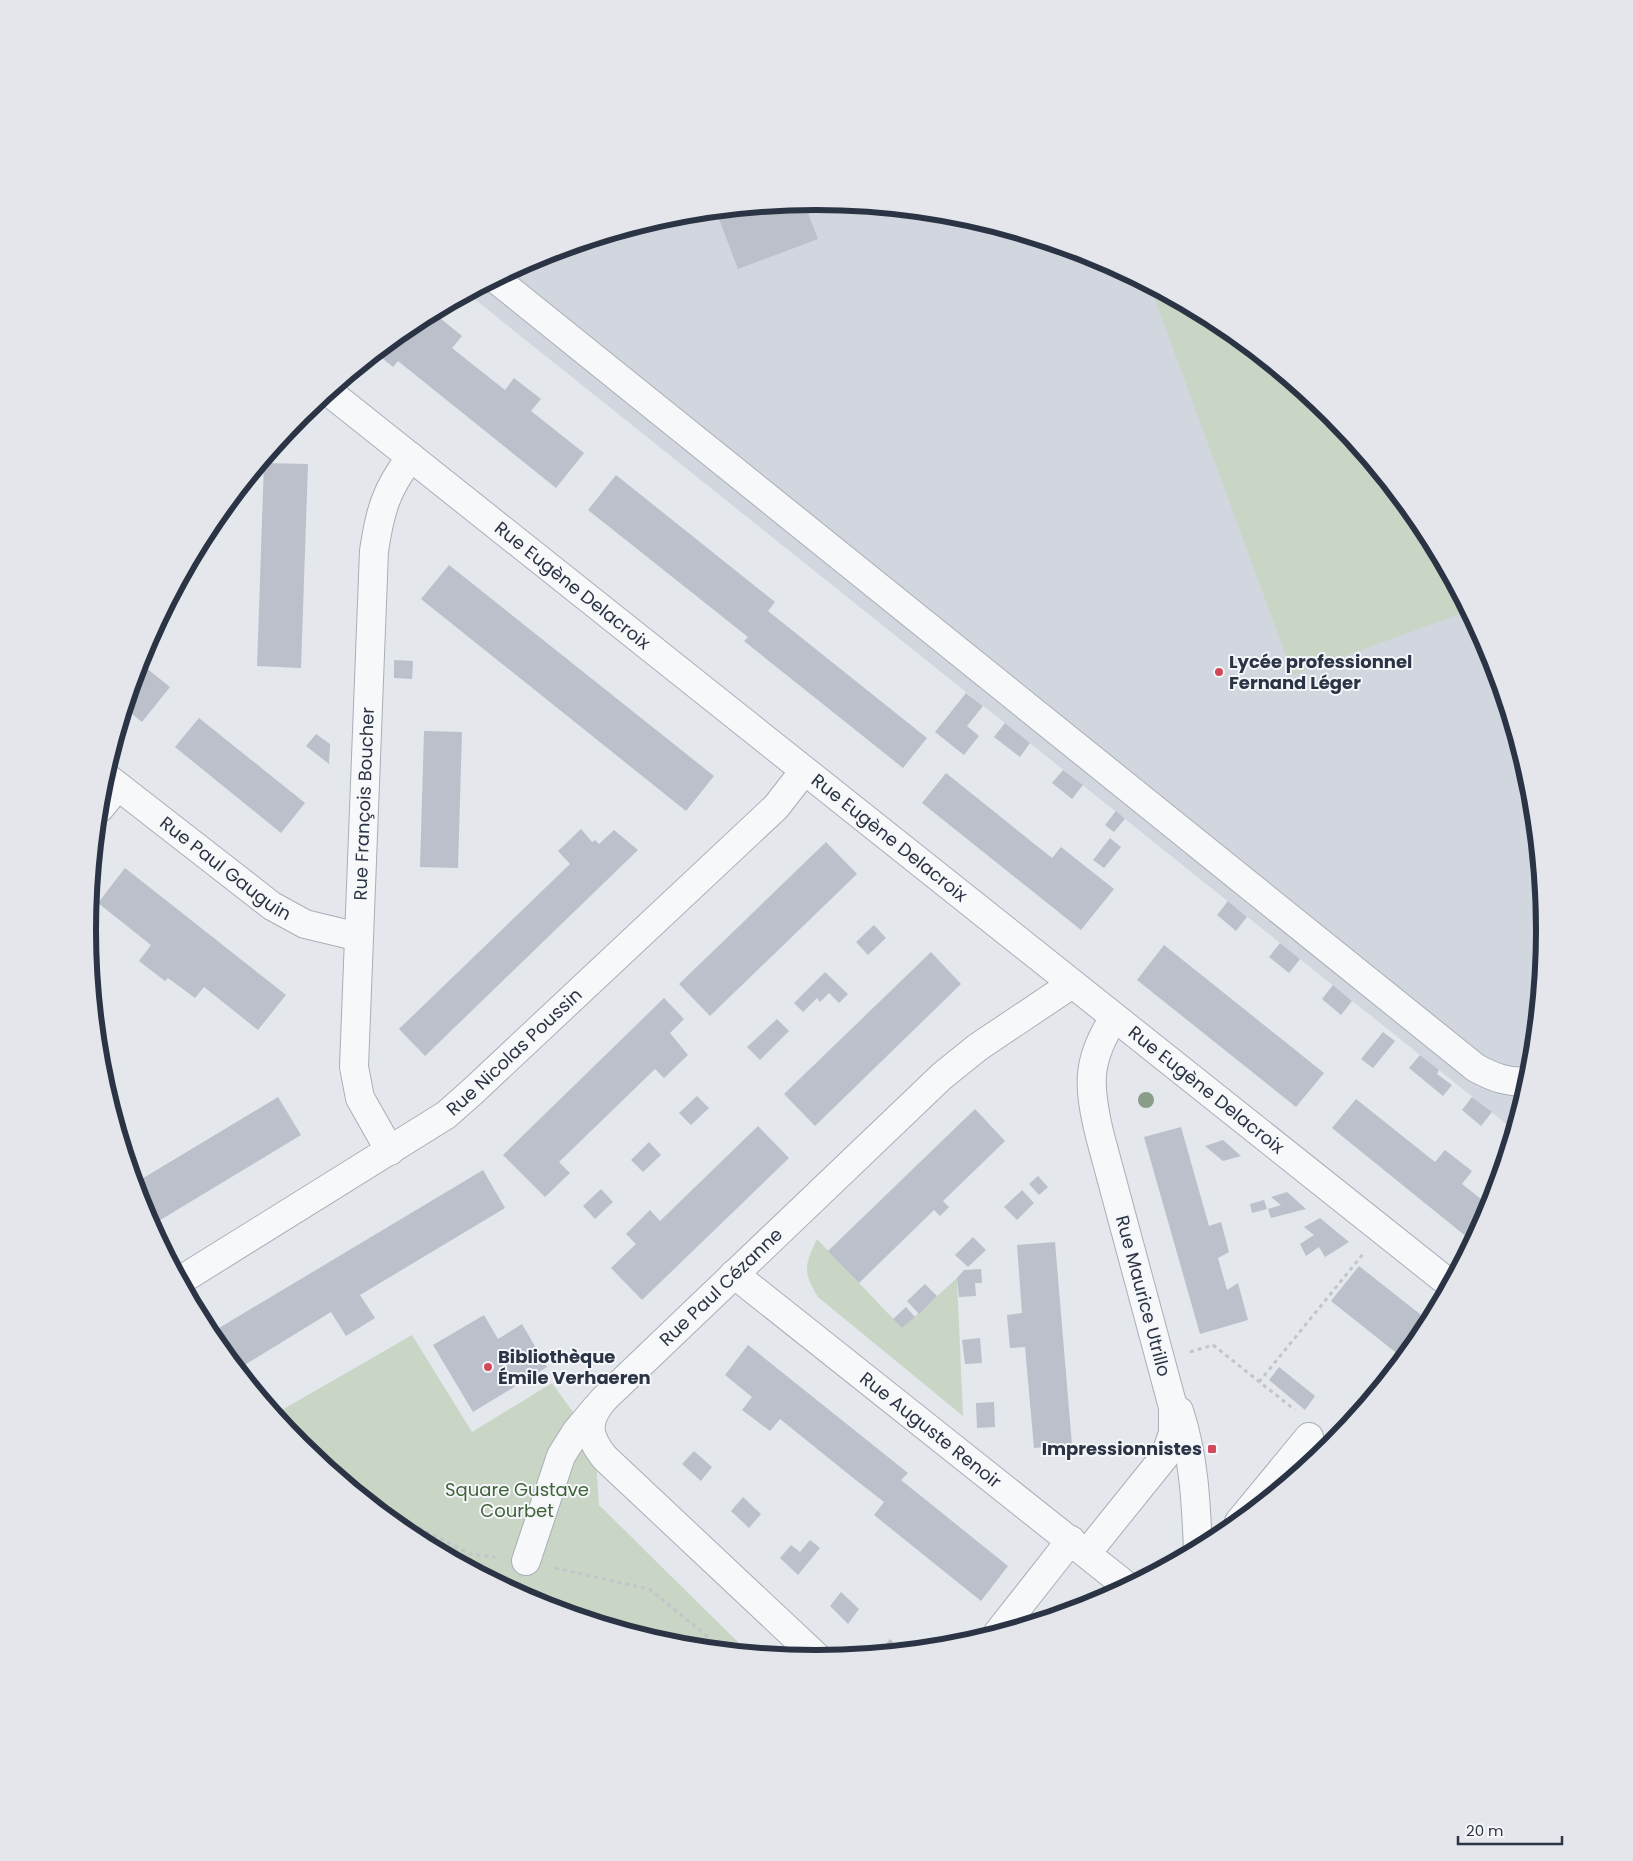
<svg xmlns="http://www.w3.org/2000/svg" width="1633" height="1861" font-family="Poppins,sans-serif">
  <style>
    .built { fill: #d2d6de }
    .green { fill: #c9d6c5 }
    .building { fill: #bbc0ca }
    .lines { fill: none; stroke-linecap: round; stroke-linejoin: round }
    .minor-casing { stroke: #a9aeb7; stroke-width: 30 }
    .path { stroke: #c2c5cb; stroke-width: 3; stroke-dasharray: 4 4; stroke-linecap: butt }
    .minor { stroke: #f7f8fa; stroke-width: 28 }
    .tree { fill: #899d89 }
    .poi-dot { fill: #d1495b; stroke: #f4f6f9; stroke-width: 2 }
    .labels { text-anchor: middle; stroke-width: 4; stroke-linejoin: round; paint-order: stroke }
    .street-label { font-size: 18px; fill: #2b3445; stroke: #f4f6f9 }
    .poi-label { font-size: 18px; font-weight: bold; fill: #2b3445; stroke: #f4f6f9; text-anchor: start }
    .park-label { font-size: 18px; fill: #3f6138; stroke: #f4f6f9 }
    .rim { fill: none; stroke: #2b3445; stroke-width: 6 }
  </style>
  <rect width="100%" height="100%" fill="#e4e7ec"/>
  <!-- built -->
  <path class="built" d="M817,202L959,216L1096,257L1222,325L1332,415L1423,526L1490,652L1532,789L1545,930L1531,1073L1514,1130L468,294L538,257L675,215Z"/>
  <!-- green -->
  <g class="green">
    <path d="M1150,286L1222,325L1332,415L1423,526L1468,611L1293,675Z"/>
    <path d="M817,1239L902,1328L957,1278L963,1416L818,1297C803,1272 804,1266 817,1239Z"/>
    <path d="M412,1335L472,1432L552,1383L591,1437L596,1459L599,1505L749,1653L674,1645L537,1604L411,1536L301,1446L275,1414Z"/>
  </g>
  <!-- building -->
  <g class="building">
    <path d="M804,203L818,239L738,269L716,211Z"/>
    <path d="M435,314L462,336L452,348L505,390L514,378L541,399L531,411L584,453L556,488L398,361L393,367L376,353L412,324L418,321L425,326Z"/>
    <path d="M264,463L308,464L301,668L257,666Z"/>
    <path d="M616,475L775,602L768,611L927,738L903,768L744,641L748,637L588,510Z"/>
    <path d="M449,565L714,776L686,811L421,599Z"/>
    <path d="M394,660L413,661L412,679L394,678Z"/>
    <path d="M140,663L170,687L142,722L126,709Z"/>
    <path d="M966,693L983,706L967,726L979,736L964,755L935,732Z"/>
    <path d="M199,718L305,803L281,833L175,747Z"/>
    <path d="M1005,723L1030,743L1020,757L994,737Z"/>
    <path d="M424,731L462,732L458,868L420,867Z"/>
    <path d="M316,734L330,744L329,764L306,746Z"/>
    <path d="M1063,770L1083,785L1072,799L1052,783Z"/>
    <path d="M946,773L1052,858L1061,847L1114,889L1081,930L922,803Z"/>
    <path d="M1116,811L1125,819L1114,832L1105,825Z"/>
    <path d="M581,829L592,842L595,840L599,844L614,830L638,850L425,1056L399,1029L570,864L558,851Z"/>
    <path d="M1110,838L1121,847L1104,868L1093,860Z"/>
    <path d="M826,842L857,874L710,1016L679,984Z"/>
    <path d="M125,868L286,995L258,1030L204,987L195,998L168,978L165,981L139,961L151,945L98,903Z"/>
    <path d="M1228,901L1247,917L1236,931L1217,915Z"/>
    <path d="M874,925L886,938L868,955L856,942Z"/>
    <path d="M1280,943L1300,959L1289,973L1269,957Z"/>
    <path d="M1164,945L1324,1073L1296,1107L1137,980Z"/>
    <path d="M931,952L961,984L815,1126L784,1094Z"/>
    <path d="M825,972L848,994L839,1003L829,993L820,1002L817,998L803,1012L794,1003Z"/>
    <path d="M1333,985L1352,1001L1341,1015L1322,999Z"/>
    <path d="M664,998L684,1019L670,1033L688,1055L664,1078L655,1069L559,1162L570,1173L545,1197L503,1155Z"/>
    <path d="M777,1019L789,1031L760,1060L747,1047Z"/>
    <path d="M1383,1032L1395,1041L1373,1068L1361,1059Z"/>
    <path d="M1420,1055L1439,1070L1437,1074L1452,1085L1443,1096L1409,1068Z"/>
    <path d="M697,1096L709,1108L691,1125L679,1113Z"/>
    <path d="M278,1097L301,1135L152,1225L143,1209L135,1183Z"/>
    <path d="M1472,1097L1492,1112L1481,1126L1462,1110Z"/>
    <path d="M1356,1099L1435,1162L1445,1150L1472,1171L1462,1184L1491,1207L1473,1242L1332,1128Z"/>
    <path d="M975,1109L1005,1141L943,1201L949,1207L940,1216L934,1210L859,1283L828,1251Z"/>
    <path d="M758,1126L789,1158L642,1300L611,1268L636,1244L626,1234L650,1210L660,1221Z"/>
    <path d="M1181,1127L1209,1226L1221,1222L1229,1252L1218,1258L1227,1290L1238,1283L1248,1320L1200,1334L1144,1137Z"/>
    <path d="M1223,1140L1241,1156L1223,1161L1205,1146Z"/>
    <path d="M649,1142L661,1155L643,1172L631,1160Z"/>
    <path d="M483,1170L505,1208L360,1295L375,1318L346,1336L331,1312L238,1369L210,1335L209,1334Z"/>
    <path d="M1038,1176L1048,1187L1039,1195L1029,1184Z"/>
    <path d="M601,1189L613,1202L595,1219L583,1206Z"/>
    <path d="M1022,1190L1034,1203L1017,1220L1004,1207Z"/>
    <path d="M1287,1192L1306,1209L1271,1218L1268,1209L1281,1205L1271,1197Z"/>
    <path d="M1264,1200L1267,1209L1252,1213L1250,1204Z"/>
    <path d="M1320,1218L1349,1242L1325,1257L1319,1247L1306,1256L1300,1244L1314,1235L1304,1227Z"/>
    <path d="M973,1237L986,1250L968,1267L955,1255Z"/>
    <path d="M1055,1242L1072,1445L1034,1448L1025,1347L1010,1348L1007,1315L1022,1313L1017,1245Z"/>
    <path d="M1359,1266L1430,1322L1422,1336L1404,1359L1331,1301Z"/>
    <path d="M981,1269L982,1283H975L976,1296L959,1297L957,1278L964,1270Z"/>
    <path d="M925,1284L937,1296L919,1314L907,1301Z"/>
    <path d="M906,1307L915,1317L902,1328L893,1319Z"/>
    <path d="M484,1315L498,1339L522,1324L547,1367L473,1412L433,1345Z"/>
    <path d="M980,1338L982,1363L965,1364L962,1340Z"/>
    <path d="M748,1345L908,1473L901,1480L1008,1566L981,1601L874,1515L884,1502L857,1481L780,1419L770,1431L742,1410L752,1397L725,1375Z"/>
    <path d="M1279,1367L1315,1396L1305,1410L1269,1380Z"/>
    <path d="M994,1402L995,1427L977,1428L976,1403Z"/>
    <path d="M694,1451L712,1467L701,1481L682,1464Z"/>
    <path d="M743,1497L761,1514L749,1528L731,1511Z"/>
    <path d="M810,1540L820,1548L798,1575L780,1558L791,1545L800,1552Z"/>
    <path d="M841,1592L859,1609L848,1624L830,1606Z"/>
    <path d="M890,1639L902,1651L879,1653Z"/>
  </g>
  <g class="lines">
    <defs>
      <g id="minor">
        <path d="M496,279L1476,1068C1495,1078 1508,1083 1529,1081"/>
        <path id="s1" d="M329,392L1450,1284"/>
        <path id="s2" d="M105,776L272,906L305,924L359,937"/>
        <path d="M100,808L118,786"/>
        <path id="s3" d="M390,1151L360,1098L354,1067L374,551C380,511 386,489 411,457"/>
        <path id="s4" d="M734,1274L1128,1587"/>
        <path id="s5" d="M181,1280L446,1115L472,1092L776,807L804,771"/>
        <path d="M1179,1411C1194,1456 1196,1503 1198,1549"/>
        <path d="M1239,1522L1309,1437"/>
        <path d="M1087,1553L1165,1456L1173,1433V1407L1100,1136C1088,1086 1086,1061 1114,1018"/>
        <path d="M526,1561L561,1456L576,1432L596,1408"/>
        <path d="M997,1634L1071,1540"/>
        <path id="s6" d="M819,1659L605,1458C587,1436 585,1421 604,1399L942,1076L978,1047L1072,984"/>
      </g>
    </defs>
    <!-- minor casing -->
    <use href="#minor" class="minor-casing"/>
    <!-- path -->
    <g class="path">
      <path d="M1190,1352L1213,1345L1295,1410"/>
      <path d="M1259,1382L1363,1254"/>
      <path d="M369,1502L470,1554L495,1557"/>
      <path d="M555,1568L649,1589L724,1650"/>
    </g>
    <!-- minor -->
    <use href="#minor" class="minor"/>
  </g>
  <!-- trees -->
  <circle class="tree" cx="1146" cy="1100" r="8"/>
  <!-- markers -->
  <g class="poi-dot">
    <circle cx="1219" cy="672" r="5"/>
    <circle cx="488" cy="1367" r="5"/>
    <rect x="1207" y="1444" width="10" height="10" rx="2.5"/>
  </g>
  <g class="labels">
    <!-- street labels -->
    <g class="street-label">
      <text dy="6" stroke="none"><textPath href="#s1" startOffset="311">Rue Eugène Delacroix</textPath></text>
      <text dy="6" stroke="none"><textPath href="#s3" startOffset="356">Rue François Boucher</textPath></text>
      <text dy="6" stroke="none"><textPath href="#s1" startOffset="716">Rue Eugène Delacroix</textPath></text>
      <text dy="6" stroke="none"><textPath href="#s2" startOffset="152">Rue Paul Gauguin</textPath></text>
      <text dy="6" stroke="none"><textPath href="#s5" startOffset="405">Rue Nicolas Poussin</textPath></text>
      <text dy="6" stroke="none"><textPath href="#s1" startOffset="1121">Rue Eugène Delacroix</textPath></text>
      <text dy="6" stroke="none"><textPath href="#s6" startOffset="522">Rue Paul Cézanne</textPath></text>
      <text transform="translate(1143 1296) rotate(75)" y="6">Rue Maurice Utrillo</text>
      <text dy="6" stroke="none"><textPath href="#s4" startOffset="251">Rue Auguste Renoir</textPath></text>
    </g>
    <!-- poi labels -->
    <g class="poi-label">
      <text x="1229" y="668">Lycée professionnel<tspan x="1229" dy="21">Fernand Léger</tspan></text>
      <text x="498" y="1363">Bibliothèque<tspan x="498" dy="21">Émile Verhaeren</tspan></text>
      <text x="1202" y="1455" text-anchor="end">Impressionnistes</text>
    </g>
    <!-- park labels -->
    <g class="park-label">
      <text x="517" y="1496">Square Gustave<tspan x="517" dy="21">Courbet</tspan></text>
    </g>
  </g>
  <!-- crop -->
  <path d="M0 0H1633V1861H0ZM96 930a720 720 0 1 1 1440 0a720 720 0 1 1-1440 0Z" fill="#e4e6eb" fill-rule="evenodd"/>
  <path class="rim" d="M96 930a720 720 0 1 1 1440 0a720 720 0 1 1-1440 0Z"/>
  <!-- scale -->
  <path d="M1458 1836v8h104v-8" fill="none" stroke="#2b3445" stroke-width="2.5"/>
  <text x="1466" y="1836" font-size="15" fill="#2b3445" stroke="#f4f6f9" stroke-width="4" paint-order="stroke">20 m</text>
</svg>
